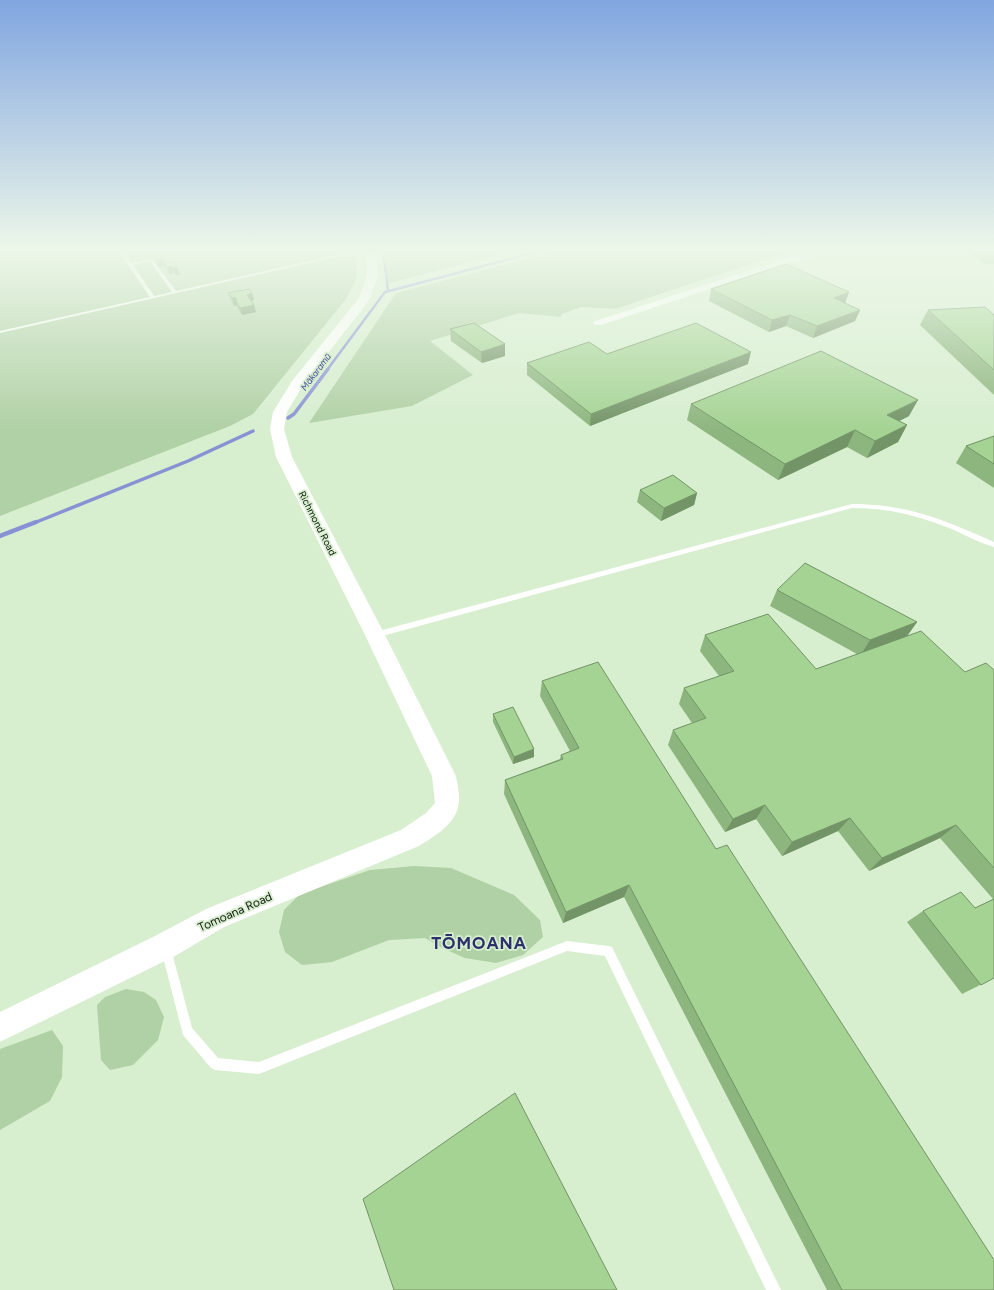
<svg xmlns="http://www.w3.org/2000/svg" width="994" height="1290" font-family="Figtree,sans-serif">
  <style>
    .green { fill: #b0d0a5 }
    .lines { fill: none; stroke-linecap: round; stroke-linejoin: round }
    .stream-far2 { stroke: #8791d4; stroke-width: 2.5 }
    .stream-far1 { stroke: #8791d4; stroke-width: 3.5 }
    .stream { stroke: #8791d4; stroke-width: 4.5 }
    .service { fill: #fff; fill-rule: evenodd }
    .minor { fill: #fff; fill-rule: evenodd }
    .tertiary { fill: #fff; fill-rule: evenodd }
    .wall { fill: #8db57e }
    .shaded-wall { fill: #739467 }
    .building { fill: #a4d393; stroke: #739467 }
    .labels { text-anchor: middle; stroke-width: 3.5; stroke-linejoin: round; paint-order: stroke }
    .far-water-label { font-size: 9px; font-style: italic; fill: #464b9d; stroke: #d7eecf }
    .street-label { font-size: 10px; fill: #11190e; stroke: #d7eecf }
    .near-street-label { font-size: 12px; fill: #11190e; stroke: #d7eecf }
    .near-district-label { font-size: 17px; font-weight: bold; letter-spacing: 1px; fill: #2d316b; stroke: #d7eecf }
  </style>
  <rect width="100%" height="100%" fill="#d7eecf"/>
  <!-- green -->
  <g class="green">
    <path d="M0,250H356L357,277L346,299L253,414L230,426L0,516Z"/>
    <path d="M384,250H518L389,283Z"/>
    <path d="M561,250H806L774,256L615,309L581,307L562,314L561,317L519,313L430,341L473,375L412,406L309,423L396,293Z"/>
    <path d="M414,866L451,868L514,895L540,920L543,937L523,955L496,963L465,958L442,948L425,938L389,940L332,962L302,965L285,952L279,932L284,910L300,894L370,870Z"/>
    <path d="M126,989L144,992L156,1000L164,1017L158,1040L133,1065L110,1070L101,1060L97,1005L105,997Z"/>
    <path d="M52,1030L63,1046L62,1077L50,1101L0,1130V1049Z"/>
  </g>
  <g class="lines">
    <!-- stream-far2 -->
    <g class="stream-far2">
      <path d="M383,250L388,290"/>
      <path d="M327,370L385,292L544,250"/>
    </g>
    <!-- stream-far1 -->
    <g class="stream-far1">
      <path d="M288,418L294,414L328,369"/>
      <path d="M34,523L188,461L253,431"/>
    </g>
    <!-- stream -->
    <path class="stream" d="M0,536L36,522"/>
    <!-- service -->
    <g class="service">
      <path d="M118,250H122L131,263L152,259L176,291L345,253L367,250L373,251L345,255L0,333V331L150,297ZM150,261L172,292L154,296L133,265Z"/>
      <path d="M852,504C908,504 944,520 994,542V547C980,543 967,536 954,530C920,516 890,508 852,508L375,638L371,635L375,632Z"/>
      <path d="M567,941L608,946L612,947L781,1290H766L605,956L567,951L259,1074L215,1070L211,1068L183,1035L161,949L162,945L166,944L170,945L192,1028L218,1058L259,1062Z"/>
    </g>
    <!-- minor -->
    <path class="minor" d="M826,250H844L840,252L792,262L601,325H595L593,323L595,321L787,258Z"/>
    <!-- tertiary -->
    <path class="tertiary" d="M366,250H376L378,266L377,279L370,298L364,307L303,385L287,412L284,429L292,457L385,635L456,776C457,784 460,793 459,801C458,823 435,836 419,846L224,927L175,956L0,1042V1012L155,936L206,909L401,830L426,813L435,803L432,776L365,635L276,457L270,429L273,412L292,381L359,298L366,279L367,266Z"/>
  </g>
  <!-- wall -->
  <g class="wall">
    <path d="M152,250H164L177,267L180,275H176L174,273L170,274L163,266L159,267L156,263L153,256H155Z"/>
    <path d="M965,250H994V264H985Z"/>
    <path d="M711,289L849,292L845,303L860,310L855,321L813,338L786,326L769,332L709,301Z"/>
    <path d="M228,293H252L254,300L251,301L256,312L242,315L238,309L237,305L234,306L231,301Z"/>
    <path d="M928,310L994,315V395L920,325Z"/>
    <path d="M450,329L505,356L482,363L451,341Z"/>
    <path d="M607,354L748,364L590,426L527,375V363Z"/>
    <path d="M691,404L909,416L899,421L907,425L898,442L867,458L847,447L778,480L687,420Z"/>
    <path d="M994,436V488L956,463L966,446Z"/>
    <path d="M640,490L697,493L694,505L661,521L637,502Z"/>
    <path d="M777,590L917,622L907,636L965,672L994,670V978L962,994L907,922L923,911L975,908L993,899L940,838L869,871L838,831L782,856L756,819L725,832L668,745L673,730L692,723L679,704L684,688L719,676L700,651L705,635L816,669L857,654L770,606Z"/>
    <path d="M542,681L994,1290H827L624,897L563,923L504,794L505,780L560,759L561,755L570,751L540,696Z"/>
    <path d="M493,714L534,749V757L513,764L493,722Z"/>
  </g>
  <!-- shaded-wall -->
  <g class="shaded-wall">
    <path d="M161,259L163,266L159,267L156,260Z"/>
    <path d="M172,266L174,273L170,274L167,267Z"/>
    <path d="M177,267L180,275H176L173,268Z"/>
    <path d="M849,292L845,303L834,298Z"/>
    <path d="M252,293L254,300L249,302L247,295Z"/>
    <path d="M235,297L237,305L234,306L232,298Z"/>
    <path d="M254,305L256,312L242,315L240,308Z"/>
    <path d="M860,310L855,321L813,338L817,326Z"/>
    <path d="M790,315L786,326L769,332L772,320Z"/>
    <path d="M505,344V356L482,363L481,352Z"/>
    <path d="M751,352L748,364L590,426L591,414Z"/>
    <path d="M918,400L909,416L879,431L887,415Z"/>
    <path d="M907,425L898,442L867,458L875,441Z"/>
    <path d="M855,430L847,447L778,480L785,464Z"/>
    <path d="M697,493L694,505L661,521L664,508Z"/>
    <path d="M917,622L905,639L860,656L870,640Z"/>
    <path d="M534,749V757L513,764L514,757Z"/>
    <path d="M765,805L756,819L725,832L733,819Z"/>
    <path d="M850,818L838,831L782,856L792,842Z"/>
    <path d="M956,825L940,838L869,871L882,858Z"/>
    <path d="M629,885L624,897L563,923L566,912Z"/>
  </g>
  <!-- building -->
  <g class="building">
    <path d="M154,250H164L177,267L173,268L172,266L167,267L161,259L156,260L153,256L158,255Z"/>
    <path d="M986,250H994V253H990Z"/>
    <path d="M786,264L849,292L834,298L860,310L817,326L790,315L772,320L711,289Z"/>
    <path d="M249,289L252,293L247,295L254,305L240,308L236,301H237L235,297L232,298L228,293Z"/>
    <path d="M985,307L994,315V370L928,310Z"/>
    <path d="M474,323L505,344L481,352L450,329Z"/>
    <path d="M696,323L751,352L591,414L527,363L589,342L607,354Z"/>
    <path d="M821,351L918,400L887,415L907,425L875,441L855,430L785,464L691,404Z"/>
    <path d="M994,436V464L966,446Z"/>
    <path d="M673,475L697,493L664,508L640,490Z"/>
    <path d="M805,563L917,622L870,640L777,590Z"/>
    <path d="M768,614L816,669L921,631L965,672L986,663L994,670V868L956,825L882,858L850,818L792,842L765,805L733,819L673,730L706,718L684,688L734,671L705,635Z"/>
    <path d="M598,662L716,849L727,845L994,1260V1290H842L629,885L566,912L505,780L563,759L561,755L579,748L542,681Z"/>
    <path d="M513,707L534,749L514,757L493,714Z"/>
    <path d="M961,892L975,908L994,899V978L981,985L923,911Z"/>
    <path d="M515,1093L617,1290H394L363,1199Z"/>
  </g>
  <!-- sky -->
  <linearGradient id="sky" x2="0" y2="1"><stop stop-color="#81a6e0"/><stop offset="0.58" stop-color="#edf7e9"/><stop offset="1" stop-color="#edf7e9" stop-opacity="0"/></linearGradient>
  <rect width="994" height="431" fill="url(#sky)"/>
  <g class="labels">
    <!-- far-water labels -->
    <g class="far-water-label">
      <text transform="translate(316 372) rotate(-53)" y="3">Mākaramū</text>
    </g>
    <!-- street labels -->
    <g class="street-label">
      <text transform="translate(318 523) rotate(63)" y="4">Richmond Road</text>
    </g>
    <!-- near-street labels -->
    <g class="near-street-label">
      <text transform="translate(235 912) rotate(-24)" y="4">Tomoana Road</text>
    </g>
    <!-- near-district labels -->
    <g class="near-district-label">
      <text x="479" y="949">TŌMOANA</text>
    </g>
  </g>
</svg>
